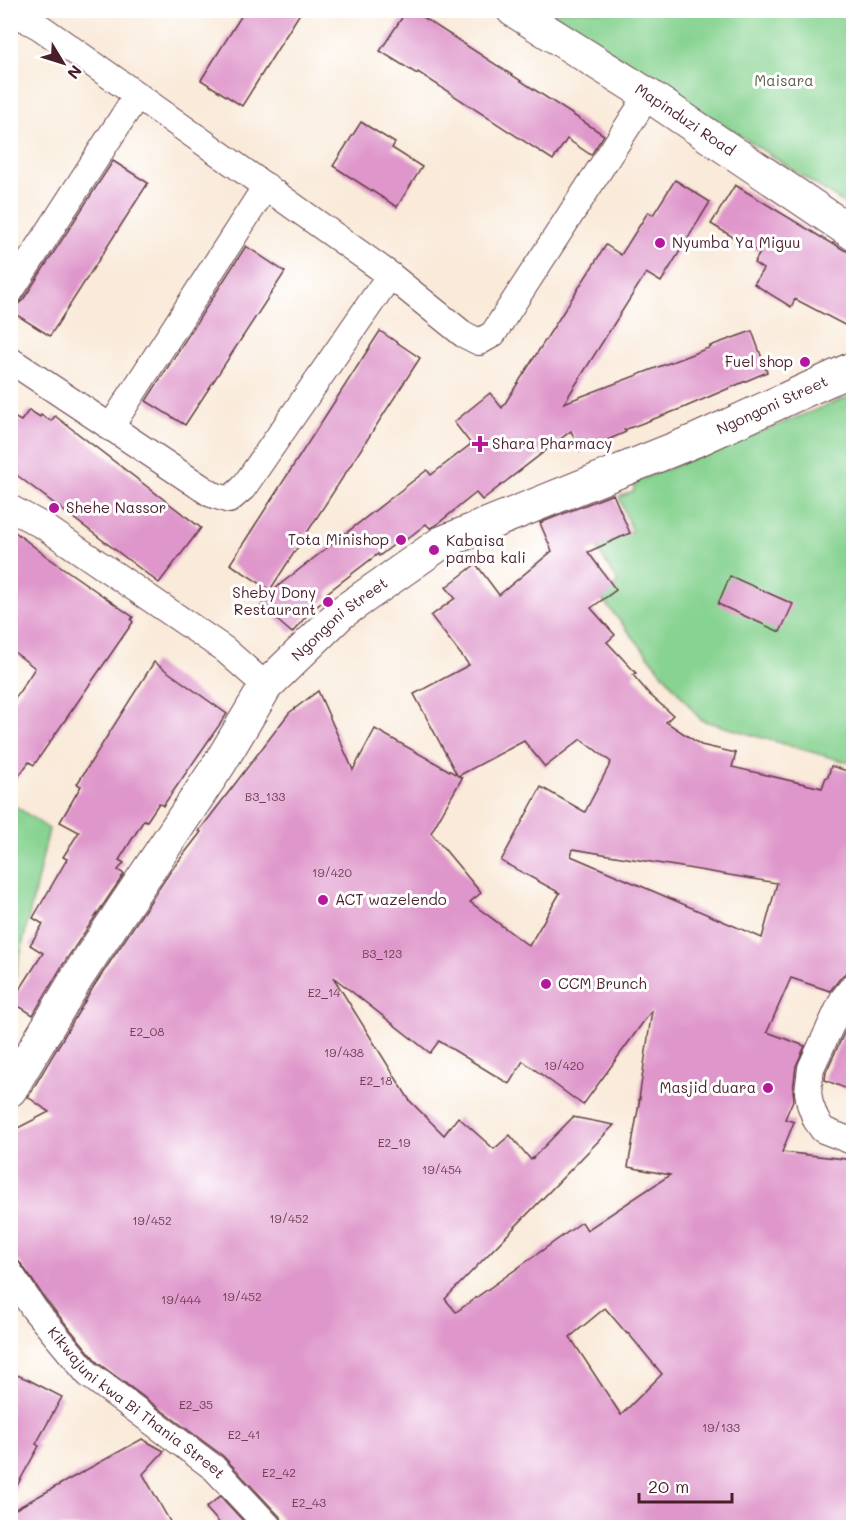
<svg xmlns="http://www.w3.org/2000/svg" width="864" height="1538" font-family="Mali,sans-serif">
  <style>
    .green { fill: #87d391; stroke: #68795e; stroke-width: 1.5 }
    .building { fill: #df97cb; fill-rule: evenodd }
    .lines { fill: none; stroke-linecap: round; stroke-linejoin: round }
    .street-casing { stroke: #643d45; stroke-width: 28 }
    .secondary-casing { stroke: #643d45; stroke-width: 35 }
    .street { stroke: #fff; stroke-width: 26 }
    .secondary { stroke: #fff; stroke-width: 33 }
    .poi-dot { fill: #b5179e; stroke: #fff; stroke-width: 2 }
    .labels { text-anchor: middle; stroke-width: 6; stroke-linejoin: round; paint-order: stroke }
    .number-label { font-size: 12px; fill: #6f3d53 }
    .park-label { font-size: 15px; fill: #5f5e4f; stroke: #fff }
    .street-label { font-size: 15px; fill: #4a1f2b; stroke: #fff }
    .poi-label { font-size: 15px; fill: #4a1f2b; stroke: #fff; text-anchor: start }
  </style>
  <rect width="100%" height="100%" fill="#fff"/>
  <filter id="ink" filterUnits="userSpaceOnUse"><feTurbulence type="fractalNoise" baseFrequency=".0167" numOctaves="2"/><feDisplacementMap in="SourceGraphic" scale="12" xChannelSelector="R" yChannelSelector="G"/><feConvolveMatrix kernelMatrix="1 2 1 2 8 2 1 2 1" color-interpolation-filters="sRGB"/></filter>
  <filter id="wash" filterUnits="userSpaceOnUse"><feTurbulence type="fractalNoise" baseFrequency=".008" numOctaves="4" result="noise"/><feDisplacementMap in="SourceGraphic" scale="24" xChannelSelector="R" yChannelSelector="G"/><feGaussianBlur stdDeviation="1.35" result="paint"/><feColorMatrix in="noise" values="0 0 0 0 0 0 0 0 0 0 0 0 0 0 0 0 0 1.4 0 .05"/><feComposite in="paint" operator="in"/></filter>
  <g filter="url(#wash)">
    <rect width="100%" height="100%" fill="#f9ead9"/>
    <!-- green -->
    <g class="green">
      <path d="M549,11H853V209Z"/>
      <path d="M853,395V764L701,720L601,598L618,582L597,548L632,531L619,497L634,491V482Z"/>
      <path d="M11,803L49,829L11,995Z"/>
    </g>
    <g id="blocks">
      <!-- building -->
      <g class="building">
        <path d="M245,10H302L242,106L201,80Z"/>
        <path d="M407,10H412L604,135L591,155L567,139L553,160L418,72L417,74L380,51Z"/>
        <path d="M361,122L395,143L392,148L422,167L397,207L333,166Z"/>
        <path d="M113,161L148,183L50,336L12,312L17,305L23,300Z"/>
        <path d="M675,180L710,202L661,282L646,273L564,403L711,347L710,346L752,331L767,372L683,408L624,430L626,432L580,452L571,431L482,500L476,493L436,525L430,528L426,524L402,543L400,540L379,556L378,554L327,593L329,596L308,614L292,633L261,606L278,586L427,470L431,475L471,444L454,422L490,393L502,408L606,245L621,255L648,212L653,215Z"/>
        <path d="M735,185L832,244L833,243L844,250L854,253V330L795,299L791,307L754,284L763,269L754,263L760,253L711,224Z"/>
        <path d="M246,246L285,272L185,425L146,401Z"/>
        <path d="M380,331L420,358L270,590L230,564Z"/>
        <path d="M29,410L40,417L41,415L51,421L55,416L201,528L159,583L10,470V415L21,421Z"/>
        <path d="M613,494L630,533L588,552L616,590L591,608L615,635L607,642L636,673L633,675L650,695L673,715L666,722L701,745L736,753L732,767L822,788L826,777H828L831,766L854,773V967L852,971H848L842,976L830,991L791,978L767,1032L805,1046L796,1066L793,1090L794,1098L785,1119L794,1122L782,1152L854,1160V1527H285L281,1518L223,1456L98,1363L46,1300L22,1265L17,1260L10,1258V1132L49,1112L28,1097L94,986L170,872L201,832L199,831L289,713L318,691L353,770L375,729L457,775L414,694L469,665L431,616L455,598L446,587L476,564L499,595L552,551L540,523ZM581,739L611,762L585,812L541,787L501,861L560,893L529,946L470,902L481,893L431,833L462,778L458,776L524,741L545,767ZM573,849L777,883L762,938L571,856ZM333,977L430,1053L439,1041L509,1084L523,1061L583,1105L652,1010L639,1099L640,1098L628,1167L670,1175L587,1230L582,1222L456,1312L445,1299L614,1125L573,1117L531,1160L510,1135L494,1149L458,1117L444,1135L410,1101ZM605,1308L627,1334L628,1333L662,1374L621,1415L570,1337Z"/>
        <path d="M10,528L46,556L133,617L131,620L133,622L34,765L29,762L10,788V706L35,668L10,649Z"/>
        <path d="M730,576L793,604L780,632L718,604Z"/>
        <path d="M154,662L227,714L163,806L159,803L147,821L144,820L119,860L124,863L118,870L124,874L62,966L33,1015L12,1002L43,953L30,945L43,924L33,918L67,859L63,857L79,832L60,822L81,786L77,784Z"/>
        <path d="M854,1012V1092L825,1080L826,1072Z"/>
        <path d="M10,1372L29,1380L62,1397L36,1444L39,1446L10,1498Z"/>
        <path d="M142,1439L164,1451L143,1474L173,1527H10V1512Z"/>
        <path d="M220,1496L249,1527H223L206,1508Z"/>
      </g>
    </g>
  </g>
  <g filter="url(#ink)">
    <use href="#blocks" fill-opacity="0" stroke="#643d45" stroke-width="1.5"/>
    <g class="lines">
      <defs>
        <g id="street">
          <path d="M10,11L40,27L137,95L390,275L463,334L479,342L493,334L648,95"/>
          <path d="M10,292L137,95"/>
          <path d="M10,360L211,494L229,500L243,488L390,275"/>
          <path d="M110,428L266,186"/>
          <path d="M10,508L45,527L224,649L266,686"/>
          <path d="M854,985L843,999L811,1068L808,1092L810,1104L816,1120L823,1130L854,1142"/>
          <path id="s1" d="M10,1273L34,1309L88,1374L214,1468L270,1528"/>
        </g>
        <g id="secondary">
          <path id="s2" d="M513,10L648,95L854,234"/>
          <path id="s3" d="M10,1090L78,976L220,763L266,686L341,613L441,543L699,439L854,368"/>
        </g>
      </defs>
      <!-- street casing -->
      <use href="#street" class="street-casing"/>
      <!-- secondary casing -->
      <use href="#secondary" class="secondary-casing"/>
      <!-- street -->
      <use href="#street" class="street"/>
      <!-- secondary -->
      <use href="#secondary" class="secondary"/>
    </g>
  </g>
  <!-- markers -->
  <g class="poi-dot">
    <circle cx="660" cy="243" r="6"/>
    <circle cx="805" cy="362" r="6"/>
    <path d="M477 435h6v6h6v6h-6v6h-6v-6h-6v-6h6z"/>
    <circle cx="54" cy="508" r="6"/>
    <circle cx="401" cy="540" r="6"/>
    <circle cx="434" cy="550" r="6"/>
    <circle cx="328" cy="602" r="6"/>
    <circle cx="323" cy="900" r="6"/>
    <circle cx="546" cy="984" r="6"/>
    <circle cx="768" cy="1088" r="6"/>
  </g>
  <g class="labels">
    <!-- number labels -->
    <g class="number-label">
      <text x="265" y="801">B3_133</text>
      <text x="332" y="877">19/420</text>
      <text x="382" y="958">B3_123</text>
      <text x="324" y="997">E2_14</text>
      <text x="147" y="1036">E2_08</text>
      <text x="344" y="1057">19/438</text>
      <text x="564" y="1070">19/420</text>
      <text x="376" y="1085">E2_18</text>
      <text x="394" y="1147">E2_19</text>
      <text x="442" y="1174">19/454</text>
      <text x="289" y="1223">19/452</text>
      <text x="152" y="1225">19/452</text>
      <text x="242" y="1301">19/452</text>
      <text x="181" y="1304">19/444</text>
      <text x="196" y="1409">E2_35</text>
      <text x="721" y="1432">19/133</text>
      <text x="244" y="1439">E2_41</text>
      <text x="279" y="1477">E2_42</text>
      <text x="309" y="1507">E2_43</text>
    </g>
    <!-- park labels -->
    <g class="park-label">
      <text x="784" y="86">Maisara</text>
    </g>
    <!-- street labels -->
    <g class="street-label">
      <text dy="5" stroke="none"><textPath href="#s2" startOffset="204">Mapinduzi Road</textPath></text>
      <text dy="5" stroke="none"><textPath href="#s3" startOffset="1064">Ngongoni Street</textPath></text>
      <text dy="5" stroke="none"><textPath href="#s3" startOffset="578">Ngongoni Street</textPath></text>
      <text dy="5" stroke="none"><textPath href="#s1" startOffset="183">Kikwajuni kwa Bi Thania Street</textPath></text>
    </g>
    <!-- poi labels -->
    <g class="poi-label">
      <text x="672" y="248">Nyumba Ya Miguu</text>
      <text x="793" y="367" text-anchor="end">Fuel shop</text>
      <text x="492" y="449">Shara Pharmacy</text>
      <text x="66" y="513">Shehe Nassor</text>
      <text x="389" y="545" text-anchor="end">Tota Minishop</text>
      <text x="446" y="546">Kabaisa<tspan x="446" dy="17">pamba kali</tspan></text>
      <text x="316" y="598" text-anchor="end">Sheby Dony<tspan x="316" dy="17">Restaurant</tspan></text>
      <text x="335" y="905">ACT wazelendo</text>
      <text x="558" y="989">CCM Brunch</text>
      <text x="756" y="1093" text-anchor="end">Masjid duara</text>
    </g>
  </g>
  <!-- margin -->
  <rect width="864" height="1538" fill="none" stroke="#fff" stroke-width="36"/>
  <!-- north arrow -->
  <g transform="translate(63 63) rotate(128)" stroke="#ffffff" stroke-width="4.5" paint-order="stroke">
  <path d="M0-4.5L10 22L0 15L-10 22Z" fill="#4a1f2b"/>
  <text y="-9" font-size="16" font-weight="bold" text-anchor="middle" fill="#4a1f2b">N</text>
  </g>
  <!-- scale -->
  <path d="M639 1493v9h93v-9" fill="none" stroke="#4a1f2b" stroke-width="3"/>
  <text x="648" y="1493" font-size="18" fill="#4a1f2b" stroke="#ffffff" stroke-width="4.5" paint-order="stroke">20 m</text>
</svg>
